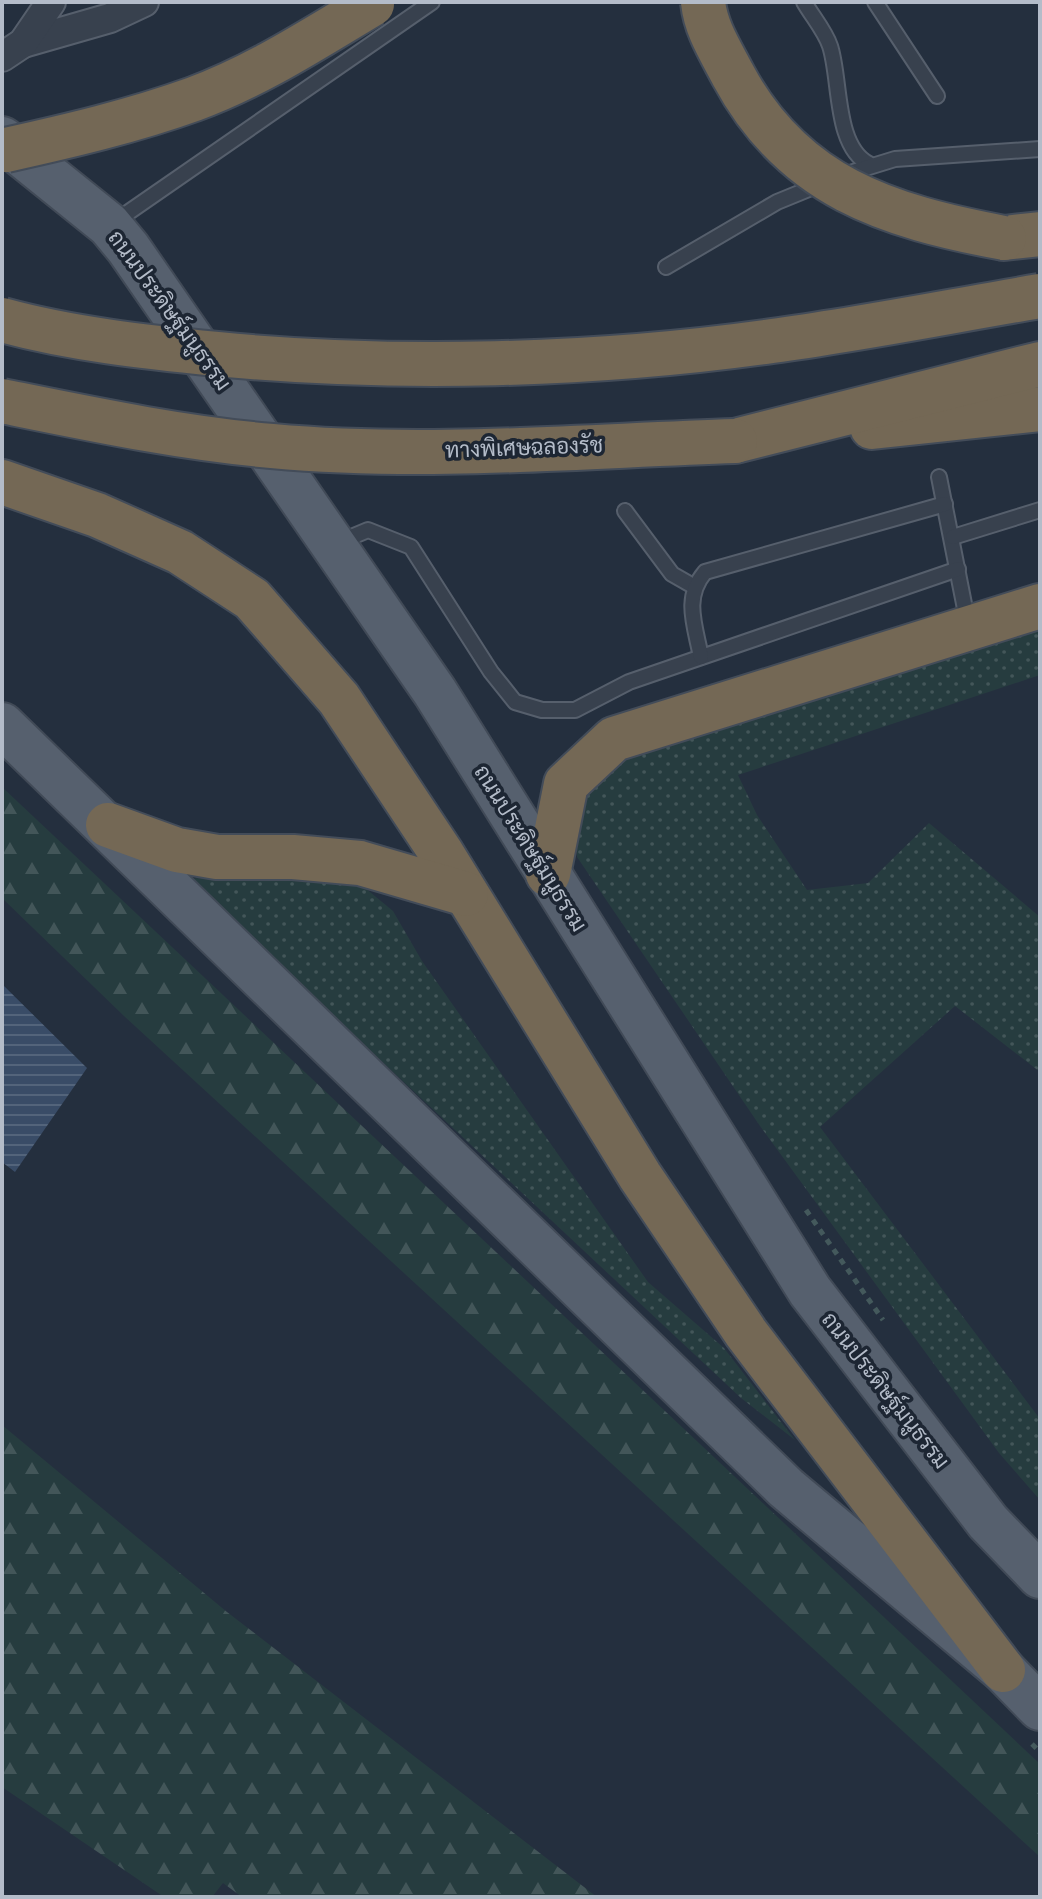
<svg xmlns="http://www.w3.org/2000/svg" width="1042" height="1899" font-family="Karla,Sarabun,sans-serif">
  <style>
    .green { fill: url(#green-dots) }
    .forest { fill: url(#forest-firs) }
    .water { fill: url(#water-rules) }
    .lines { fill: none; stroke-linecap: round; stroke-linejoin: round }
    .service-casing { stroke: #565f6c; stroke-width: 18 }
    .minor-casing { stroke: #565f6c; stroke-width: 32 }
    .primary-casing { stroke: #414a57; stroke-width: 48 }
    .motorway-casing { stroke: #434c59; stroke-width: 48 }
    .path { stroke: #44595c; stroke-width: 5; stroke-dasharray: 6 6; stroke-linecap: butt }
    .service { stroke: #38414e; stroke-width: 14 }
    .minor { stroke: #38414e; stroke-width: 28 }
    .primary { stroke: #56606e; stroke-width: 44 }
    .motorway { stroke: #746855; stroke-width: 44 }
    .motorway-bridge-casing { stroke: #434c59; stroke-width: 48; stroke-linecap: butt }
    .motorway-bridge { stroke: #746855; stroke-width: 44 }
    .labels { text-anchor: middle; stroke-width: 7; stroke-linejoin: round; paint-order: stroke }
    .street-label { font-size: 22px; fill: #b4bcc9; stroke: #1d2633 }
  </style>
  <defs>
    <pattern id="green-dots" width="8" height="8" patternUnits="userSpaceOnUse" patternTransform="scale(2)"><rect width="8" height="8" fill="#263c3f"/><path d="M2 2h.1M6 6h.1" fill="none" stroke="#435659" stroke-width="1.8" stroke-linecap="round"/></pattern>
    <pattern id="forest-firs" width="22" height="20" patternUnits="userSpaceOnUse" patternTransform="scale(2)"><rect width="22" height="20" fill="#263c3f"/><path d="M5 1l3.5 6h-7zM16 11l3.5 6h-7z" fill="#435659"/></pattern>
    <pattern id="water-rules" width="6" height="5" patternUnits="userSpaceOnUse" patternTransform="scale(2)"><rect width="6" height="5" fill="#394c67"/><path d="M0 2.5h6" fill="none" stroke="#53647b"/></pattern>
  </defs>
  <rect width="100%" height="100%" fill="#242f3e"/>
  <!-- green -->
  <g class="green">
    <path d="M1040,625V675L738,775L757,815L807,890L868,883L929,823L1040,917V1072L955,1006L820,1127L1040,1419V1500L999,1453L760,1126L577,857C579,793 582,785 632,748Z"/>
    <path d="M309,869L353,878L393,911L422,961L648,1282L724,1348L795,1440L741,1398L187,879Z"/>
  </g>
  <!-- forest -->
  <g class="forest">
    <path d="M2,787L1040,1764V1857L124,1016L2,898Z"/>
    <path d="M2,1425L227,1612L597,1897H242L223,1883L212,1897H164L2,1787Z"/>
  </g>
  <!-- water -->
  <path class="water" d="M2,984L87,1068L15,1172L2,1162Z"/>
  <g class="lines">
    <defs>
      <g id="service">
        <path d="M804,2C812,16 825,31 830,46C841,79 834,146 869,164"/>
        <path d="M875,2L937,96"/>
        <path d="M840,176L895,159L1040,149"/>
        <path d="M113,223L432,2"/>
        <path d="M666,267L777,202L821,184"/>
        <path d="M939,477L968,624"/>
        <path d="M625,511L672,574L693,586"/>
        <path d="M953,537L1040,510"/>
        <path d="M337,543L368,530L411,547L491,672L515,702L542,710H575L629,682L958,569"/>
        <path d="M701,657C695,625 683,598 705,572L945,504"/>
      </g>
      <g id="minor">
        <path d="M23,43L110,18L144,2"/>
        <path d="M2,57L23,43L51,2"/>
      </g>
      <g id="primary">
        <path d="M2,139L109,225L128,248L435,692L810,1291L988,1522L1040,1576"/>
        <path d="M2,725L786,1488L1003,1670L1040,1708"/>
      </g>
      <g id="motorway">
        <path d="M1004,238L1040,234"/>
        <path d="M872,427L1040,409"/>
        <path d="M735,441L1040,364"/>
        <path d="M2,482L97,515L180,552L252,599L339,699L442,854L640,1176L746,1333L1003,1670"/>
        <path d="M108,825L177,850L217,857H293L360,863L466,894"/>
        <path d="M548,874L566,784L614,739L1040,606"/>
      </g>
    </defs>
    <!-- service casing -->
    <use href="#service" class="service-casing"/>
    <!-- minor casing -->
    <use href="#minor" class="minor-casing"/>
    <!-- primary casing -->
    <use href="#primary" class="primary-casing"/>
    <!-- motorway casing -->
    <use href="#motorway" class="motorway-casing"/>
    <!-- path -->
    <g class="path">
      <path d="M806,1210L883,1320"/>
      <path d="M1032,1744L1040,1752"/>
    </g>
    <!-- service -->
    <use href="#service" class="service"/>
    <!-- minor -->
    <use href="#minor" class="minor"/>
    <!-- primary -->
    <use href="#primary" class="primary"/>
    <!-- motorway -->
    <use href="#motorway" class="motorway"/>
    <defs>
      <g id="motorway-bridge">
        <path d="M703,2C706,29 720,50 733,75C793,187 887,216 1004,238"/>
        <path d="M6,150C69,136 133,121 194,99C257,76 315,38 372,4"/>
        <path d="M2,320C71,339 146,347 217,354C395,371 595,366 772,341C861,329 951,311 1040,296"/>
        <path d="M2,401C91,419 181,438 272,446C425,460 582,446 735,441"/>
      </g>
    </defs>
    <!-- motorway-bridge casing -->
    <use href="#motorway-bridge" class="motorway-bridge-casing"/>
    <!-- motorway-bridge -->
    <use href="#motorway-bridge" class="motorway-bridge"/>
  </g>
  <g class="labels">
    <!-- street labels -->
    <g class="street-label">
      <text transform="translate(170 310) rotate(54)" y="8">ถนนประดิษฐ์มนูธรรม</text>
      <text transform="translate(524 447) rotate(-2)" y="8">ทางพิเศษฉลองรัช</text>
      <text transform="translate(531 848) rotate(58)" y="8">ถนนประดิษฐ์มนูธรรม</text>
      <text transform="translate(886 1390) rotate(52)" y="8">ถนนประดิษฐ์มนูธรรม</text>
    </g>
  </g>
  <!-- border -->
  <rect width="1042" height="1899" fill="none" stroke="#b4bcc9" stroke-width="8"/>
</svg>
